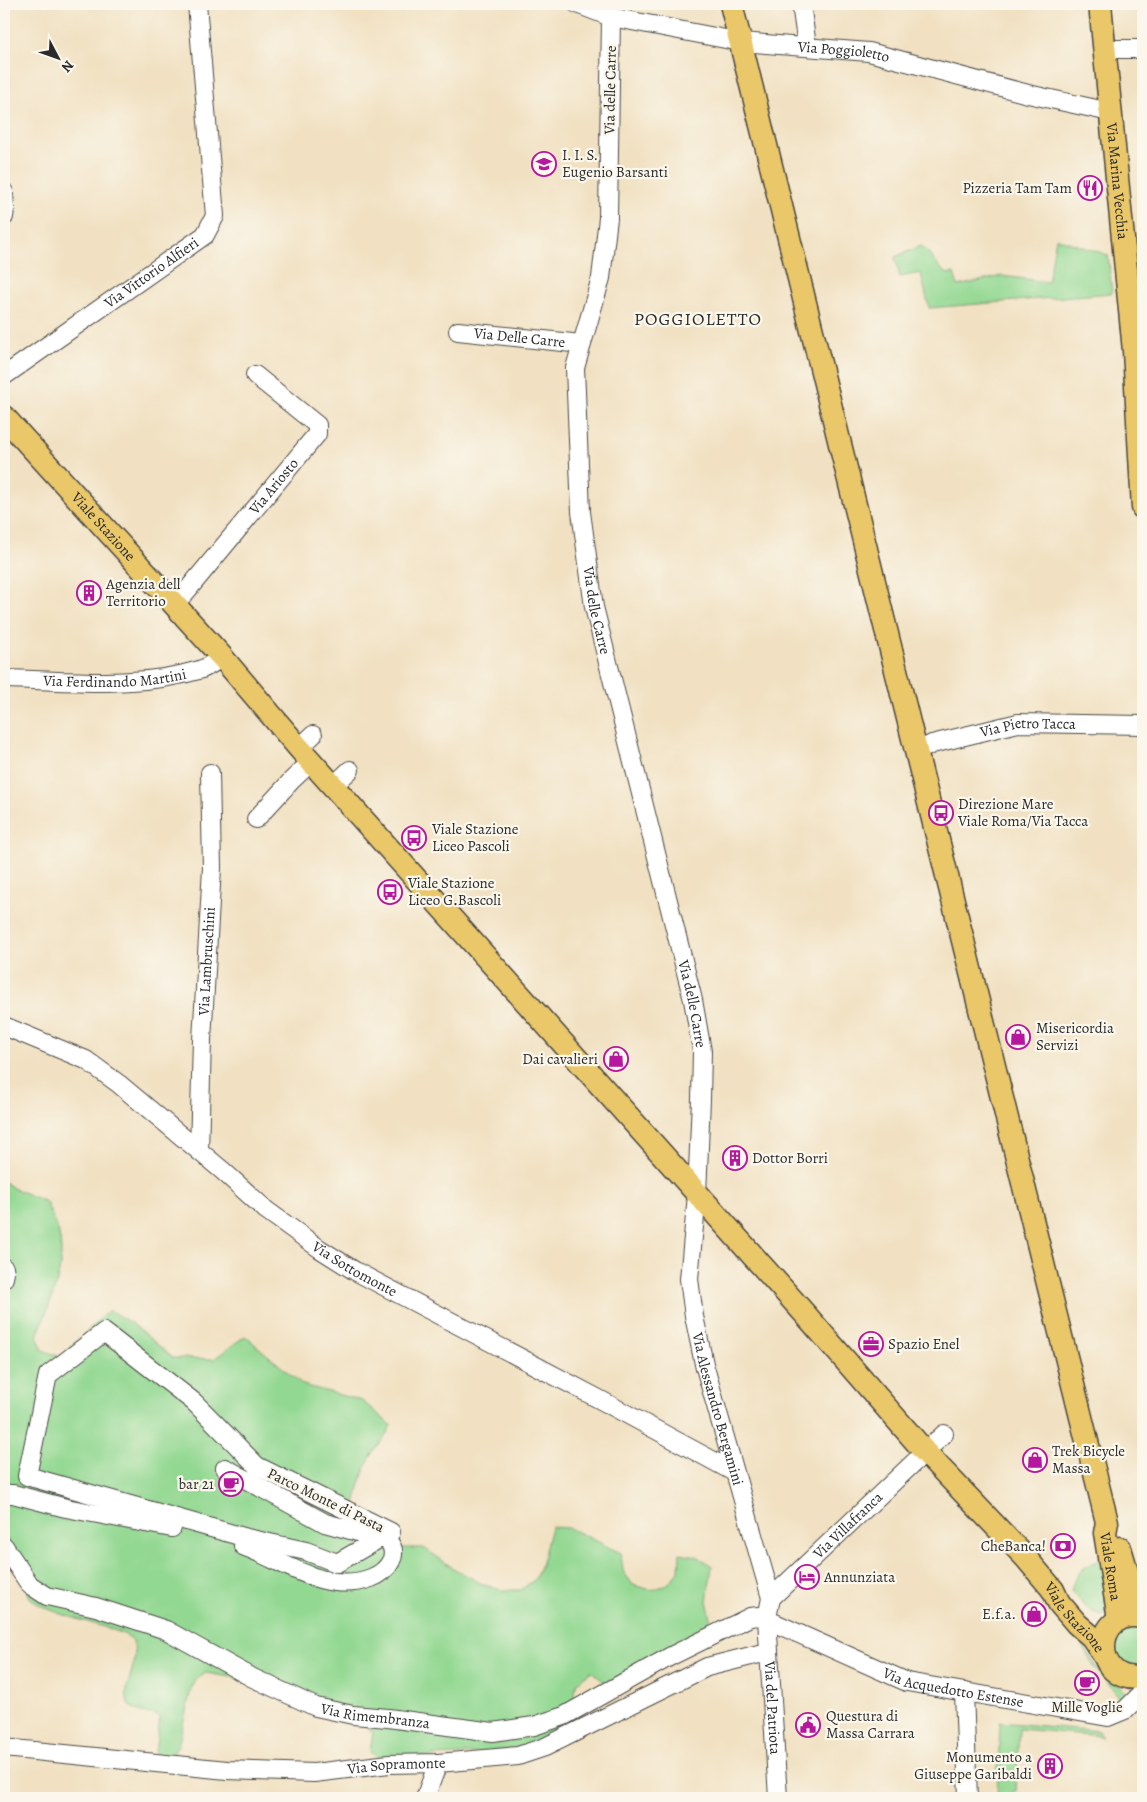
<svg xmlns="http://www.w3.org/2000/svg" width="1147" height="1802" font-family="Alegreya,serif">
  <style>
    .green { fill: #93d892; stroke: #5f825e }
    .lines { fill: none; stroke-linecap: round; stroke-linejoin: round }
    .minor-casing { stroke: #494642; stroke-width: 20 }
    .major-casing { stroke: #494642; stroke-width: 25 }
    .minor { stroke: #fff; stroke-width: 18 }
    .major { stroke: #eac769; stroke-width: 22 }
    .labels { text-anchor: middle; stroke-width: 4.5; stroke-linejoin: round; paint-order: stroke }
    .street-label { font-size: 15px; fill: #2b2b2b; stroke: #fbf7ec }
    .poi-label { font-size: 15px; fill: #2b2b2b; stroke: #fbf7ec; text-anchor: start }
    .quarter-label { font-size: 18px; letter-spacing: 1px; fill: #2b2b2b; stroke: #fbf7ec }
  </style>
  <rect width="100%" height="100%" fill="#fbf7ec"/>
  <filter id="ink" filterUnits="userSpaceOnUse"><feTurbulence type="fractalNoise" baseFrequency=".02" numOctaves="2"/><feDisplacementMap in="SourceGraphic" scale="10" xChannelSelector="R" yChannelSelector="G"/><feConvolveMatrix kernelMatrix="1 2 1 2 8 2 1 2 1" color-interpolation-filters="sRGB"/></filter>
  <filter id="wash" filterUnits="userSpaceOnUse"><feTurbulence type="fractalNoise" baseFrequency=".0096" numOctaves="4" result="noise"/><feDisplacementMap in="SourceGraphic" scale="20" xChannelSelector="R" yChannelSelector="G"/><feGaussianBlur stdDeviation="1.12" result="paint"/><feColorMatrix in="noise" values="0 0 0 0 0 0 0 0 0 0 0 0 0 0 0 0 0 1.4 0 .05"/><feComposite in="paint" operator="in"/></filter>
  <g filter="url(#wash)">
    <rect width="100%" height="100%" fill="#f1e1c2"/>
    <!-- green -->
    <g class="green">
      <path d="M1056,238L1108,255L1112,293L929,308L921,273L900,277L895,257L921,246C933,254 935,267 948,274L954,273L958,286L1002,276L1048,282Z"/>
      <path d="M4,1182L13,1188L46,1202C50,1213 57,1224 59,1235C67,1267 49,1306 37,1336L43,1350L61,1357L109,1310L134,1325L173,1358L214,1359L245,1336L303,1385L362,1401L391,1425C386,1438 377,1447 370,1458C357,1483 354,1511 350,1538L383,1548H424L453,1568L484,1585L502,1590H521L535,1579L542,1562L551,1527L569,1528L621,1553L623,1571L633,1585L651,1590L667,1585L679,1571L680,1553L697,1556L712,1566L707,1601L711,1618L701,1632L606,1684L592,1671C572,1683 570,1693 579,1714L575,1724L530,1746L505,1750L459,1755L380,1758L370,1753L373,1732L361,1722L241,1679L206,1673L197,1679L191,1689L178,1746L172,1755L161,1758L155,1753L160,1717C152,1713 141,1713 134,1709C112,1696 147,1659 130,1638C126,1634 118,1632 113,1630C95,1623 38,1611 29,1596C26,1589 27,1569 27,1562L4,1538Z"/>
      <path d="M1104,1558L1110,1612C1096,1622 1080,1600 1071,1591C1076,1569 1085,1567 1104,1558Z"/>
      <path d="M1128,1627L1143,1629V1662C1119,1675 1103,1641 1128,1627Z"/>
      <path d="M1068,1631H1076C1084,1644 1093,1664 1103,1675C1109,1682 1121,1685 1125,1691C1128,1695 1126,1701 1124,1705L1117,1694L1094,1667L1081,1644Z"/>
      <path d="M1000,1722L1098,1731L1102,1736L1019,1729L1016,1791L997,1798Z"/>
    </g>
  </g>
  <g filter="url(#ink)">
    <g class="lines">
      <defs>
        <g id="minor">
          <path id="s1" d="M577,4L611,17L741,42L869,52L1028,94L1110,112"/>
          <path d="M801,4L807,46"/>
          <path id="s2" d="M611,17L608,218L601,278L575,368L581,512L594,607L693,1000L702,1051L701,1099L697,1195L689,1279L694,1316L704,1364L771,1598L767,1618L778,1798"/>
          <path d="M1104,49H1143"/>
          <path d="M4,192L5,209L4,217"/>
          <path id="s3" d="M458,331L582,344"/>
          <path id="s4" d="M4,376L205,235L215,216L197,4"/>
          <path id="s5" d="M173,604L185,593L317,434V425L255,375"/>
          <path id="s6" d="M4,679C68,680 136,689 199,670C207,668 215,662 222,657"/>
          <path d="M299,748L313,735"/>
          <path id="s7" d="M916,752L932,744L1018,723L1143,725"/>
          <path d="M333,786L350,770"/>
          <path d="M256,819L292,780L311,762"/>
          <path id="s8" d="M4,1026L86,1060L119,1084L223,1171L266,1210L320,1249L355,1271L597,1398L734,1472"/>
          <path id="s9" d="M199,1151L202,1040L212,868L210,773"/>
          <path d="M4,1268L5,1272L4,1278"/>
          <path d="M104,1332L194,1402L257,1466L391,1532L337,1563L306,1551L247,1538L27,1476L48,1375Z"/>
          <path d="M225,1468L325,1523L387,1540C393,1546 395,1553 391,1561C387,1569 379,1575 371,1578C326,1595 284,1561 243,1546"/>
          <path d="M4,1494H13L66,1508L172,1528"/>
          <path id="s10" d="M4,1546L30,1585L47,1596L96,1607L166,1630L253,1678L316,1707L353,1715L388,1718L493,1732L534,1726L564,1716L671,1656L750,1617L759,1616L907,1682L1108,1717L1125,1710L1142,1693"/>
          <path id="s11" d="M771,1598L944,1434"/>
          <path d="M964,1692L968,1798"/>
          <path id="s12" d="M4,1748L227,1770L314,1773L389,1764L438,1763L518,1756L545,1747L707,1667L759,1654L769,1655"/>
          <path d="M425,1798L438,1763"/>
        </g>
        <g id="major">
          <path id="s13" d="M731,4L1107,1522L1105,1533L1119,1619"/>
          <path id="s14" d="M1100,4L1134,351L1143,508"/>
          <path id="s15" d="M4,417L222,657L299,748L805,1314L925,1452L1026,1558L1053,1590L1059,1603L1077,1624L1092,1637L1105,1657"/>
          <path d="M1120,1548L1140,1616"/>
          <path d="M1143,1617C1092,1606 1090,1686 1143,1677"/>
        </g>
      </defs>
      <!-- minor casing -->
      <use href="#minor" class="minor-casing"/>
      <!-- major casing -->
      <use href="#major" class="major-casing"/>
      <!-- minor -->
      <use href="#minor" class="minor"/>
      <!-- major -->
      <use href="#major" class="major"/>
    </g>
  </g>
  <!-- icons -->
  <defs>
    <symbol id="school-ring" viewBox="-11 -11 22 22"><circle r="9.5" fill="#fbf7ec" stroke="#b5179e" stroke-width="1.5"/><path d="M0-5L7-2L0 1L-7-2ZM-4 1L0 2.5L4 1V4Q0 6-4 4Z" fill="#b5179e"/></symbol>
    <symbol id="restaurant-ring" viewBox="-11 -11 22 22"><circle r="9.5" fill="#fbf7ec" stroke="#b5179e" stroke-width="1.5"/><path d="M-5-6h1v4h1v-4h1v4h1v-4h1v5L-1.5 .5V6h-2V.5L-5-1ZM5-6V6H3V1.5H1.5Q1.5-4 5-6Z" fill="#b5179e"/></symbol>
    <symbol id="building-ring" viewBox="-11 -11 22 22"><circle r="9.5" fill="#fbf7ec" stroke="#b5179e" stroke-width="1.5"/><path d="M-4-6H4V6H1V3H-1V6H-4ZM-2.5-4.3h1.7v1.8h-1.7ZM.8-4.3h1.7v1.8H.8ZM-2.5-1h1.7V.8h-1.7ZM.8-1h1.7V.8H.8Z" fill="#b5179e"/></symbol>
    <symbol id="bus-ring" viewBox="-11 -11 22 22"><circle r="9.5" fill="#fbf7ec" stroke="#b5179e" stroke-width="1.5"/><path d="M-5-6H5V4H4V6H2V4H-2V6H-4V4H-5ZM-3.5-4V0h7V-4ZM-3.5 1.2v1.5H-2V1.2ZM2 1.2v1.5H3.5V1.2Z" fill="#b5179e"/></symbol>
    <symbol id="shop-ring" viewBox="-11 -11 22 22"><circle r="9.5" fill="#fbf7ec" stroke="#b5179e" stroke-width="1.5"/><path d="M-5-2.5h2.3a2.7 3.5 0 0 1 5.4 0H5L5.5 6h-11ZM-1.5-2.5h3a1.5 2.3 0 0 0-3 0Z" fill="#b5179e"/></symbol>
    <symbol id="office-ring" viewBox="-11 -11 22 22"><circle r="9.5" fill="#fbf7ec" stroke="#b5179e" stroke-width="1.5"/><path d="M-6-3h4V-5.5h4V-3h4V5H-6ZM-1-4.5V-3h2v-1.5ZM-6 0V1H6V0Z" fill="#b5179e"/></symbol>
    <symbol id="cafe-ring" viewBox="-11 -11 22 22"><circle r="9.5" fill="#fbf7ec" stroke="#b5179e" stroke-width="1.5"/><path d="M-5.5-4.5H6V0H3Q3 3.5 0 3.5H-2.5Q-5.5 3.5-5.5 0ZM3-3.2v2h1.7v-2ZM-6 4.5H4V6H-6Z" fill="#b5179e"/></symbol>
    <symbol id="bank-ring" viewBox="-11 -11 22 22"><circle r="9.5" fill="#fbf7ec" stroke="#b5179e" stroke-width="1.5"/><path d="M-6-4H6V4H-6ZM0-2.3a2.3 2.3 0 1 0 0 4.6a2.3 2.3 0 1 0 0-4.6Z" fill="#b5179e"/></symbol>
    <symbol id="hotel-ring" viewBox="-11 -11 22 22"><circle r="9.5" fill="#fbf7ec" stroke="#b5179e" stroke-width="1.5"/><path d="M-6-4.5h1.5V1H6V5H4.5V3h-9V5H-6ZM-4 0a1.8 1.8 0 1 1 3.6 0ZM.5 0V-2.5h3Q6-2.5 6 0Z" fill="#b5179e"/></symbol>
    <symbol id="civic-ring" viewBox="-11 -11 22 22"><circle r="9.5" fill="#fbf7ec" stroke="#b5179e" stroke-width="1.5"/><path d="M-.6-6.5H3V-4.5H.6V-3L4-1V1h2V6H-6V1h2V-1L-.6-3ZM-1.2 2.5V6h2.4V2.5Z" fill="#b5179e"/></symbol>
  </defs>
  <g fill-rule="evenodd">
    <use href="#school-ring" x="530" y="150" width="28" height="28"/>
    <use href="#restaurant-ring" x="1076" y="174" width="28" height="28"/>
    <use href="#building-ring" x="75" y="579" width="28" height="28"/>
    <use href="#bus-ring" x="927" y="799" width="28" height="28"/>
    <use href="#bus-ring" x="400" y="824" width="28" height="28"/>
    <use href="#bus-ring" x="376" y="878" width="28" height="28"/>
    <use href="#shop-ring" x="1004" y="1023" width="28" height="28"/>
    <use href="#shop-ring" x="602" y="1045" width="28" height="28"/>
    <use href="#building-ring" x="721" y="1144" width="28" height="28"/>
    <use href="#office-ring" x="857" y="1330" width="28" height="28"/>
    <use href="#shop-ring" x="1021" y="1446" width="28" height="28"/>
    <use href="#cafe-ring" x="217" y="1470" width="28" height="28"/>
    <use href="#bank-ring" x="1049" y="1532" width="28" height="28"/>
    <use href="#hotel-ring" x="793" y="1563" width="28" height="28"/>
    <use href="#shop-ring" x="1020" y="1600" width="28" height="28"/>
    <use href="#cafe-ring" x="1073" y="1669" width="28" height="28"/>
    <use href="#civic-ring" x="794" y="1711" width="28" height="28"/>
    <use href="#building-ring" x="1036" y="1752" width="28" height="28"/>
  </g>
  <g class="labels">
    <!-- street labels -->
    <g class="street-label">
      <text dy="5" stroke="none"><textPath href="#s1" startOffset="272">Via Poggioletto</textPath></text>
      <text transform="translate(610 90) rotate(-89)" y="5">Via delle Carre</text>
      <text dy="5" stroke="none"><textPath href="#s14" startOffset="178">Via Marina Vecchia</textPath></text>
      <text dy="5" stroke="none"><textPath href="#s4" startOffset="180">Via Vittorio Alfieri</textPath></text>
      <text dy="5" stroke="none"><textPath href="#s3" startOffset="62">Via Delle Carre</textPath></text>
      <text dy="5" stroke="none"><textPath href="#s5" startOffset="155">Via Ariosto</textPath></text>
      <text dy="5" stroke="none"><textPath href="#s15" startOffset="148">Viale Stazione</textPath></text>
      <text dy="5" stroke="none"><textPath href="#s2" startOffset="599">Via delle Carre</textPath></text>
      <text dy="5" stroke="none"><textPath href="#s6" startOffset="111">Via Ferdinando Martini</textPath></text>
      <text dy="5" stroke="none"><textPath href="#s7" startOffset="116">Via Pietro Tacca</textPath></text>
      <text dy="5" stroke="none"><textPath href="#s9" startOffset="190">Via Lambruschini</textPath></text>
      <text dy="5" stroke="none"><textPath href="#s2" startOffset="1004">Via delle Carre</textPath></text>
      <text dy="5" stroke="none"><textPath href="#s8" startOffset="430">Via Sottomonte</textPath></text>
      <text dy="5" stroke="none"><textPath href="#s2" startOffset="1414">Via Alessandro Bergamini</textPath></text>
      <text transform="translate(326 1500) rotate(26)" y="5">Parco Monte di Pasta</text>
      <text dy="5" stroke="none"><textPath href="#s11" startOffset="106">Via Villafranca</textPath></text>
      <text dy="5" stroke="none"><textPath href="#s13" startOffset="1609">Viale Roma</textPath></text>
      <text dy="5" stroke="none"><textPath href="#s15" startOffset="1609">Viale Stazione</textPath></text>
      <text dy="5" stroke="none"><textPath href="#s10" startOffset="1040">Via Acquedotto Estense</textPath></text>
      <text dy="5" stroke="none"><textPath href="#s2" startOffset="1721">Via del Patriota</textPath></text>
      <text dy="5" stroke="none"><textPath href="#s10" startOffset="420">Via Rimembranza</textPath></text>
      <text dy="5" stroke="none"><textPath href="#s12" startOffset="394">Via Sopramonte</textPath></text>
    </g>
    <!-- poi labels -->
    <g class="poi-label">
      <text x="562" y="160">I. I. S.<tspan x="562" dy="17">Eugenio Barsanti</tspan></text>
      <text x="1072" y="193" text-anchor="end">Pizzeria Tam Tam</text>
      <text x="106" y="589">Agenzia dell<tspan x="106" dy="17">Territorio</tspan></text>
      <text x="958" y="809">Direzione Mare<tspan x="958" dy="17">Viale Roma/Via Tacca</tspan></text>
      <text x="432" y="834">Viale Stazione<tspan x="432" dy="17">Liceo Pascoli</tspan></text>
      <text x="408" y="888">Viale Stazione<tspan x="408" dy="17">Liceo G.Bascoli</tspan></text>
      <text x="1036" y="1033">Misericordia<tspan x="1036" dy="17">Servizi</tspan></text>
      <text x="598" y="1064" text-anchor="end">Dai cavalieri</text>
      <text x="752" y="1163">Dottor Borri</text>
      <text x="888" y="1349">Spazio Enel</text>
      <text x="1052" y="1456">Trek Bicycle<tspan x="1052" dy="17">Massa</tspan></text>
      <text x="214" y="1489" text-anchor="end">bar 21</text>
      <text x="1046" y="1551" text-anchor="end">CheBanca!</text>
      <text x="824" y="1582">Annunziata</text>
      <text x="1016" y="1619" text-anchor="end">E.f.a.</text>
      <text x="1087" y="1712" text-anchor="middle">Mille Voglie</text>
      <text x="826" y="1721">Questura di<tspan x="826" dy="17">Massa Carrara</tspan></text>
      <text x="1032" y="1762" text-anchor="end">Monumento a<tspan x="1032" dy="17">Giuseppe Garibaldi</tspan></text>
    </g>
    <!-- quarter labels -->
    <g class="quarter-label">
      <text x="698" y="325">POGGIOLETTO</text>
    </g>
  </g>
  <!-- margin -->
  <rect width="1147" height="1802" fill="none" stroke="#fbf7ec" stroke-width="20"/>
  <!-- north arrow -->
  <g transform="translate(58 58) rotate(131)" stroke="#fbf7ec" stroke-width="4" paint-order="stroke">
  <path d="M0-4L9 19L0 12L-9 19Z" fill="#2b2b2b"/>
  <text y="-8" font-size="14" font-weight="bold" text-anchor="middle" fill="#2b2b2b">N</text>
  </g>
</svg>
